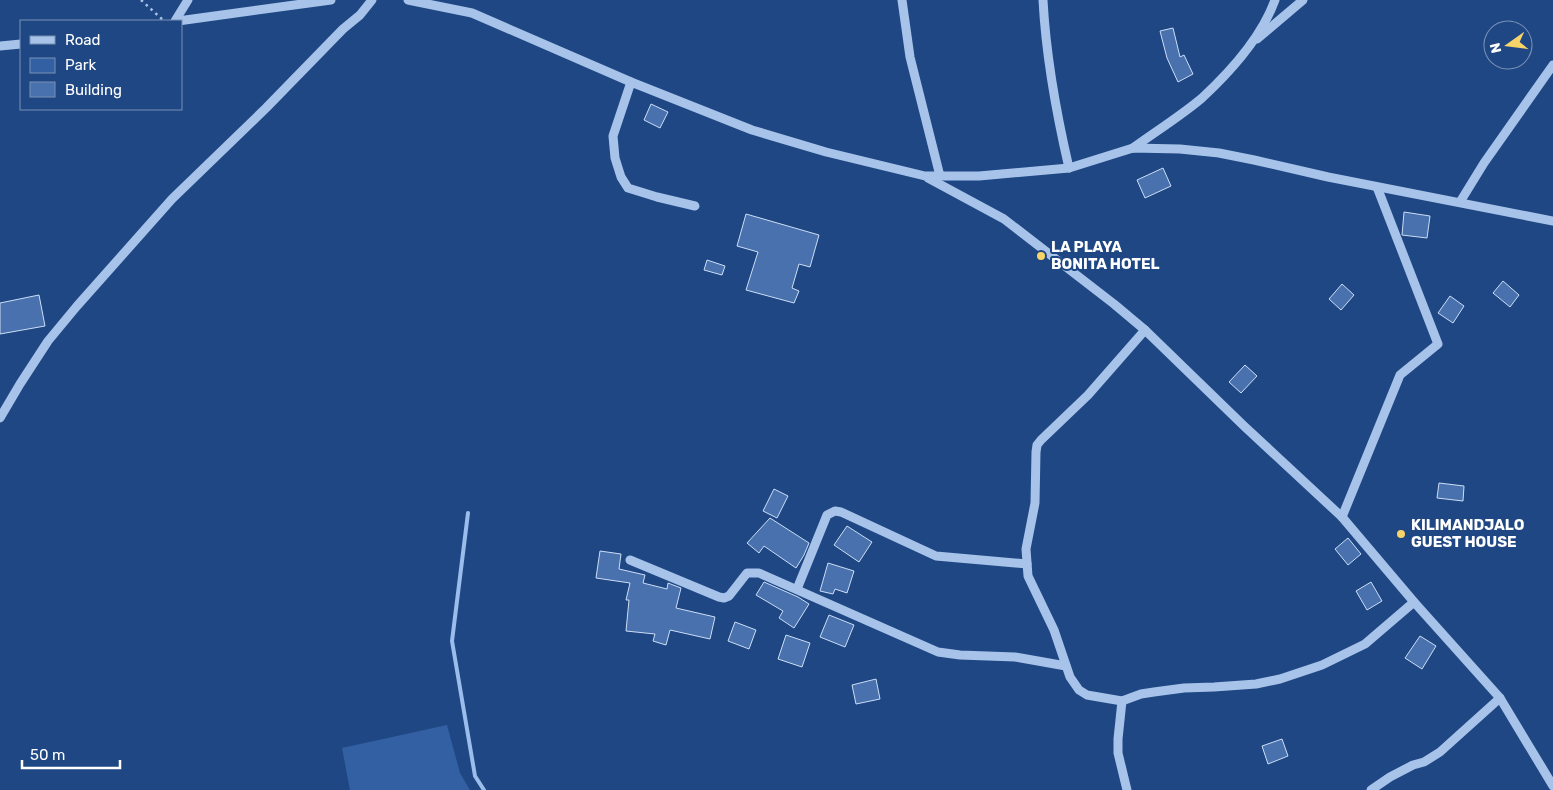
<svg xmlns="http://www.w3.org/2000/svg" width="1553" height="790" font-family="Rubik,sans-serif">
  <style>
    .green { fill: #3360a2 }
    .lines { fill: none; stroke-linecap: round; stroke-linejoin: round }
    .stream { stroke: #9bbdeb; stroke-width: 4 }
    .building { fill: #4871ad; stroke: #ccdef7 }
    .path { stroke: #a7c3e9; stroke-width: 2.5; stroke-dasharray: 2.5 4; stroke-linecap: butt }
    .minor { stroke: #a7c3e9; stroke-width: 9 }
    .poi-dot { fill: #f7d468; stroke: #1f4784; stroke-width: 2 }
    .labels { text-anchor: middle; stroke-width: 4; stroke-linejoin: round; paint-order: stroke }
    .poi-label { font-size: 15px; font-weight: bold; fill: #fff; stroke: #1f4784; text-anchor: start }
  </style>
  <rect width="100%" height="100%" fill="#1f4784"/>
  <!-- green -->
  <path class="green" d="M447,725L460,773L470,790H350L342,748Z"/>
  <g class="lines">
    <!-- stream -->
    <path class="stream" d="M468,513L452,641L475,776L484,790"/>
  </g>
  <!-- building -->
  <g class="building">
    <path d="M1173,28L1180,57L1184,55L1193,74L1178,82L1167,58L1160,31Z"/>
    <path d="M651,104L668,112L660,128L644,120Z"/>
    <path d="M1163,168L1171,186L1145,198L1137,180Z"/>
    <path d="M1404,212L1430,216L1427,238L1402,235Z"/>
    <path d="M746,214L819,235L810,267L799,264L792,288L799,291L794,303L746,290L758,252L737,246Z"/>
    <path d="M707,260L725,266L722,275L704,270Z"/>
    <path d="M1503,281L1519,295L1510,307L1493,293Z"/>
    <path d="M1342,284L1354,295L1341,310L1329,299Z"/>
    <path d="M39,295L45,326L0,334V303Z"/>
    <path d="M1450,296L1464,306L1453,323L1438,313Z"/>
    <path d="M1245,365L1257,376L1241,393L1229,382Z"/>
    <path d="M1439,483L1464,486L1463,501L1437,498Z"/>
    <path d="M774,489L788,496L777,518L763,511Z"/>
    <path d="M770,518L809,543L804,555L796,568L764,546L759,553L747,543Z"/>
    <path d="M847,526L872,542L859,562L834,545Z"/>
    <path d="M1348,538L1361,554L1348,565L1335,549Z"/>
    <path d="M600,551L621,554L619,569L645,575L643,583L667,589L668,583L681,588L676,608L715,617L710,639L670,630L666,645L653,641L655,634L626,631L629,600H626L630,583L596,578Z"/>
    <path d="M828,563L854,571L847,593L835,589L833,594L820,591Z"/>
    <path d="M764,582L798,597L809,604L794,628L779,618L783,611L756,595Z"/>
    <path d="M1371,582L1382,601L1367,610L1356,591Z"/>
    <path d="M829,615L854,625L845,647L820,637Z"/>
    <path d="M735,622L756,630L749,649L728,641Z"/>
    <path d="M786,635L810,643L802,667L778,659Z"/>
    <path d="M1420,636L1436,646L1422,669L1405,658Z"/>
    <path d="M876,679L880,699L856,704L852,685Z"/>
    <path d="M1282,739L1288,756L1268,764L1262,746Z"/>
  </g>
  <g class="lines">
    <!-- path -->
    <path class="path" d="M141,0L164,21"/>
    <!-- minor -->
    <g class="minor">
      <path d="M408,0L472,13L631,82L752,130L826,152L925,176H979L1069,168L1133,148L1180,149L1219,153L1254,160L1328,177L1553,221"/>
      <path d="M902,0L910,57L940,176"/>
      <path d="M1043,0C1046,57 1056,112 1069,168"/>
      <path d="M175,21L188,0"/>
      <path d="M178,21L331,0"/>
      <path d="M1257,39L1303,0"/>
      <path d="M0,46L21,44"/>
      <path d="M631,82L613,136L615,158L621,177L628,188L657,197L695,206"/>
      <path d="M1133,148C1155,132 1182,115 1202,98C1230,72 1262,36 1275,0"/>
      <path d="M928,178L1004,219L1114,304L1145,330L1244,426L1342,517L1414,602L1500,698L1553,786"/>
      <path d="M1460,202L1484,163L1553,65"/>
      <path d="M1145,330L1088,395L1041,440L1037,445L1036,452L1035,503L1026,549L1028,576L1054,630L1070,677L1079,690L1087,695L1122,701L1141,694L1154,692L1184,688L1214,687L1256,684L1280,679L1322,665L1365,644L1414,602"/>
      <path d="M0,418L20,384L48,341L77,306L172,199L266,108L343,29L360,15L372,0"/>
      <path d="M1342,517L1400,375L1438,344L1377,187"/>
      <path d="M630,560L719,597L724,598L729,596L747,573H759L938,652L960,655L1015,657L1066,666"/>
      <path d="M797,589L827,515L835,511L841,512L936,556L1027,564"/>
      <path d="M1122,701L1118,739V753L1127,790"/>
      <path d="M1371,790L1390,777L1413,765L1424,762L1440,752L1500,698"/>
    </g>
  </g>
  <!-- markers -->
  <g class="poi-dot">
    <circle cx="1041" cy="256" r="5"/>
    <circle cx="1401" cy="534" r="5"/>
  </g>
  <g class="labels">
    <!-- poi labels -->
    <g class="poi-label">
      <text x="1051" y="252">LA PLAYA<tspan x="1051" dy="17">BONITA HOTEL</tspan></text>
      <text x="1411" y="530">KILIMANDJALO<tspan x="1411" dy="17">GUEST HOUSE</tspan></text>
    </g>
  </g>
  <!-- legend -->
  <rect x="20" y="20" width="162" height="90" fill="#1f4784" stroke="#7991b5"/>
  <rect x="30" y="36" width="25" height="8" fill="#a7c3e9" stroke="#7991b5"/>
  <text x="65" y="45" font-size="15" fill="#ffffff">Road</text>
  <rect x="30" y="58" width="25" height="15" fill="#3360a2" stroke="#7991b5"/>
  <text x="65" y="70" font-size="15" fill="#ffffff">Park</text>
  <rect x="30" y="82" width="25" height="15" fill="#4871ad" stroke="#7991b5"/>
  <text x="65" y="95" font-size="15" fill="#ffffff">Building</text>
  <!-- north arrow -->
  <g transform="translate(1508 45) rotate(256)"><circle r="24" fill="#1f4784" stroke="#7991b5"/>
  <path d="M0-4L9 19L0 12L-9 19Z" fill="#f7d468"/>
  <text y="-8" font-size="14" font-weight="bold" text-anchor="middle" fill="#ffffff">N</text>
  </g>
  <!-- scale -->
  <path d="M22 760v8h98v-8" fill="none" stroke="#ffffff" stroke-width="2.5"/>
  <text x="30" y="760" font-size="15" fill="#ffffff" stroke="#1f4784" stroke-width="4" paint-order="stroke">50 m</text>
</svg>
